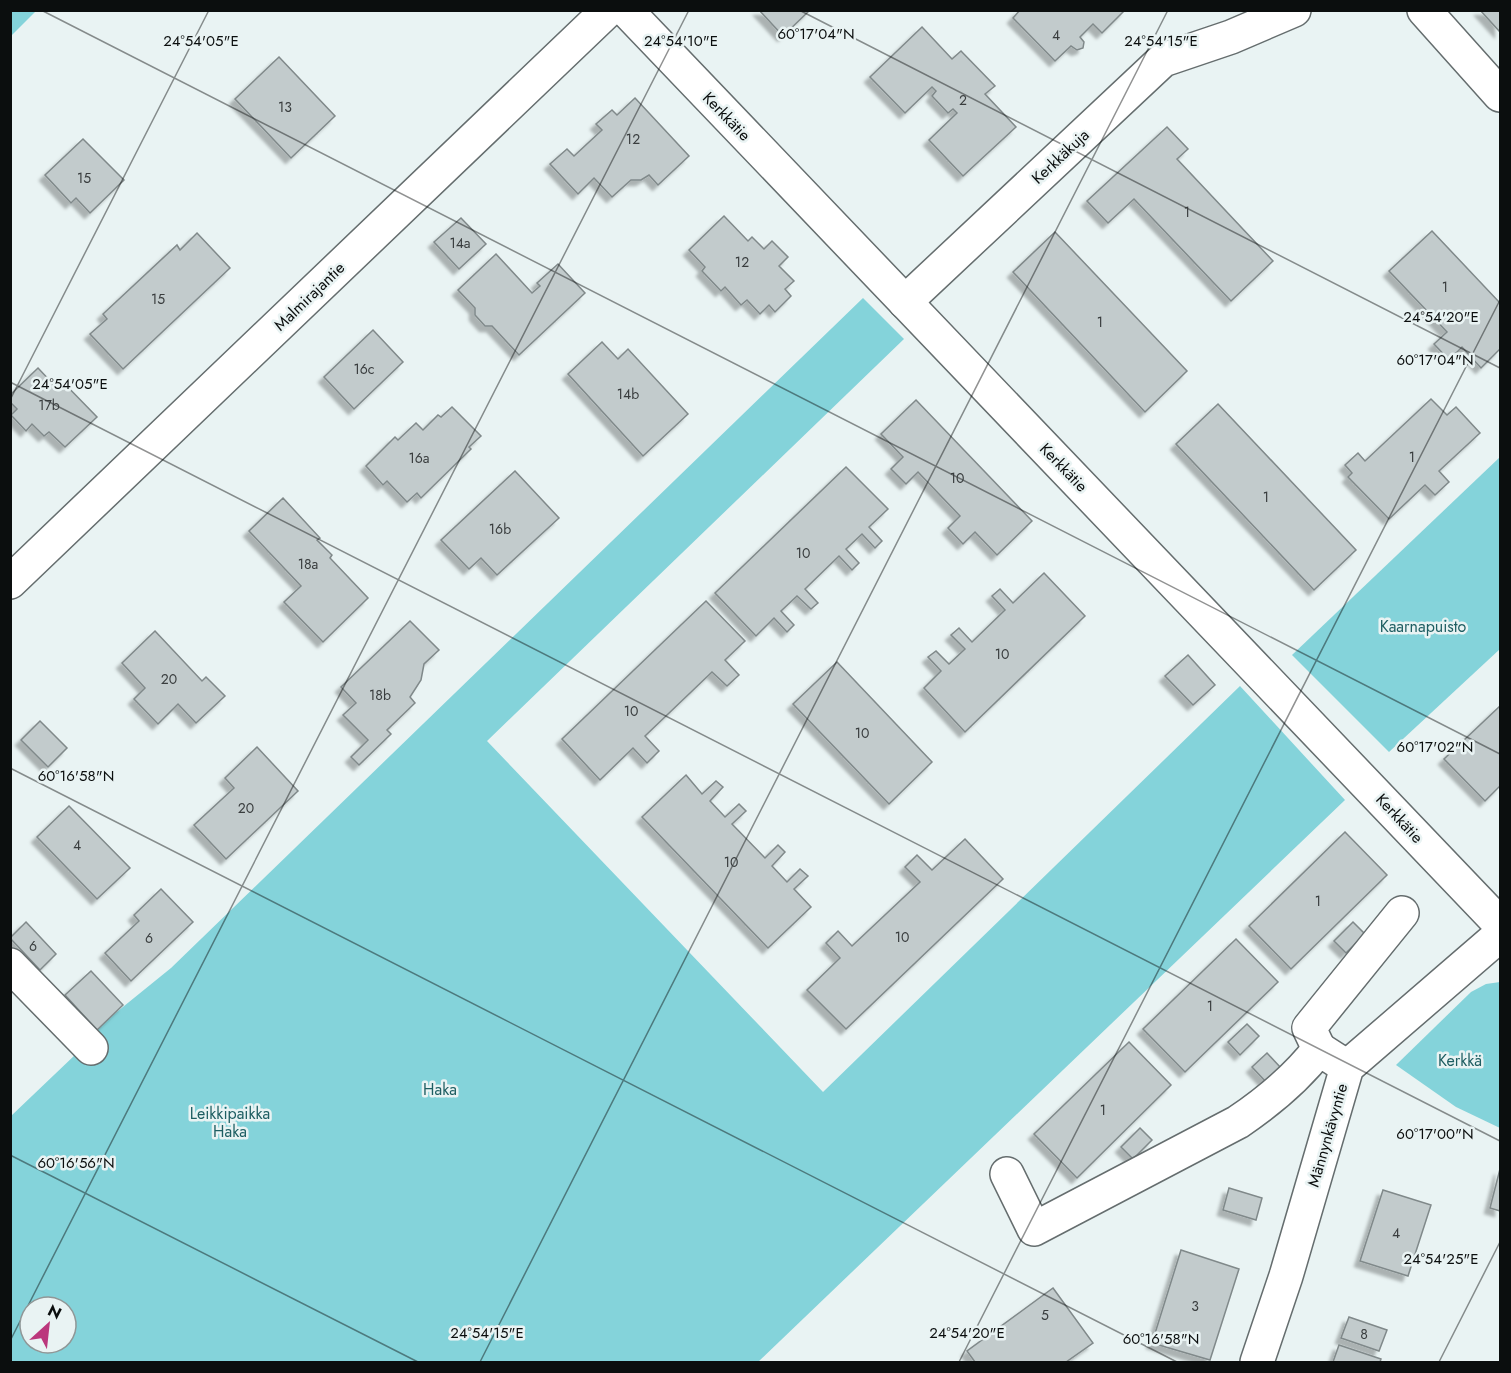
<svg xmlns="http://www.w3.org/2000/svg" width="1511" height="1373" font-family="Jost,sans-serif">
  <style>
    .green { fill: #84d3da; fill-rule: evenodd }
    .building { fill: #c2cbcc; stroke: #80898a; stroke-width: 1.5; filter: url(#shadow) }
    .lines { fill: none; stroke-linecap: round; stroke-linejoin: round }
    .minor-casing { stroke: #656d6e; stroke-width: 36 }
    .minor { stroke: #fff; stroke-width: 33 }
    .ticks { fill: none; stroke: #0b0e0e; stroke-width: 1.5; stroke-opacity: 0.45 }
    .labels { text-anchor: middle; stroke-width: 5; stroke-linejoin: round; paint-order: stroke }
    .number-label { font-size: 14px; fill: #393d3e }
    .street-label { font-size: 16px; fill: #0b0e0e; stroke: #e9f3f3 }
    .park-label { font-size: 16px; fill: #1e5e62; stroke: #e9f3f3 }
    .ticks-label { font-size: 15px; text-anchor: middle; fill: #0b0e0e; stroke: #e9f3f3; stroke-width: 5; stroke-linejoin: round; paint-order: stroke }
  </style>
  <defs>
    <filter id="shadow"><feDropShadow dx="-5.5" dy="5.5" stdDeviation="1.5" flood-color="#0004"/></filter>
  </defs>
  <rect width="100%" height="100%" fill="#e9f3f3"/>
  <!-- green -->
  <g class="green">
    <path d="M11,10H36V11L11,36Z"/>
    <path d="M863,298L904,339L487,741L823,1092L1240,686L1345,800L758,1362H11V1116L76,1054L92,1032L171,968ZM30,1307H66V1343H30Z"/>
    <path d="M1500,457V649L1389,752L1292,655Z"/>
    <path d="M1500,982V1128L1456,1107L1396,1065L1471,992L1486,984Z"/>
  </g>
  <!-- building -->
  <g class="building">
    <path d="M759,10H810L783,36Z"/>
    <path d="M1020,10H1125L1102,33L1093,24L1080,37L1084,42L1083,48L1077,50L1071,46L1055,61L1013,18Z"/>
    <path d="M1480,10H1500V32Z"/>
    <path d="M922,27L952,59L961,51L995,86L985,94L1016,127L963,176L929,140L957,113L953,109L948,113L932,96L936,91L932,87L905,113L870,77Z"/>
    <path d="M279,57L335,116L291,158L235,99Z"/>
    <path d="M635,98L689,156L658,185L649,175L641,180H631L612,197L594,178L578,194L550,164L567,149L574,156L602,130L596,124L612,110L617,115Z"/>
    <path d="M1167,127L1188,149L1177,159L1273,261L1231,301L1134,199L1108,223L1087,201Z"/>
    <path d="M83,139L124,180L90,213L76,198L71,203L45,175Z"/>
    <path d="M724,216L748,241L752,237L764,249L772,241L788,257L779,266L794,281L785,289L791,296L775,312L769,305L760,314L747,300L741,305L725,287L721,291L702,271L705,267L689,250Z"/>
    <path d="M461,218L486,244L459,269L434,242Z"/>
    <path d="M1432,231L1500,303V349L1481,368L1462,347L1449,360L1434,344L1447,332L1389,271Z"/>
    <path d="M1055,232L1187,371L1145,412L1013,272Z"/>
    <path d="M197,233L230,268L123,369L90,334L107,319L103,314L177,245L180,250Z"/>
    <path d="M496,254L532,293L540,286L537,283L558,264L585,293L519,355L492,326H485L475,315V308L458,290Z"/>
    <path d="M373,330L403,362L354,409L324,377Z"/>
    <path d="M602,342L618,359L628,349L688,414L643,456L568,374Z"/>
    <path d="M38,368L55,386L61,380L97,417L65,447L49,432L44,436L32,424L26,431L11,415L17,409L10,402V395Z"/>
    <path d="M1431,399L1447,415L1456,407L1480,433L1439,471L1449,482L1435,495L1425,485L1389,519L1348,477L1352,473L1345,465L1358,453L1365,461Z"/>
    <path d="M916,400L1032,521L997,555L975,532L963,544L948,528L960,516L918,472L906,484L891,469L903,457L881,434Z"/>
    <path d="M1218,404L1356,550L1314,590L1176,444Z"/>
    <path d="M452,407L481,436L469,447L471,449L421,498L417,493L407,502L387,481L383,485L366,466L395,437L398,440L416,423L423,430L438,415L441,417Z"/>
    <path d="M846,467L888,509L869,527L882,541L875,548L862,534L846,549L859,563L852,570L839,556L805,589L818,603L811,609L797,596L781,611L794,625L787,632L774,618L756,636L715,593Z"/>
    <path d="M515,471L559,518L497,575L481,558L469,569L441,540Z"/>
    <path d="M283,498L320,538L317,540L332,555L330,558L368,598L323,642L284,602L301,586L249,531Z"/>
    <path d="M1044,573L1085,616L965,732L924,688L941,671L928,657L936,651L949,664L965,649L951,635L959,628L972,642L1005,610L992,596L1000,589L1013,603Z"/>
    <path d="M706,601L745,641L725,660L739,675L727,686L712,672L645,736L659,751L647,763L633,748L600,780L562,739Z"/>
    <path d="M410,621L439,650L424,664L421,680L410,697L415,703L387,730L391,734L359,765L351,757L368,740L343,715L356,703L341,687Z"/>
    <path d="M155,631L202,681L206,677L225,696L196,723L178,704L158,724L134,699L145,688L122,663Z"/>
    <path d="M1188,655L1215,685L1193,705L1165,676Z"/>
    <path d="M837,662L932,762L889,804L793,704Z"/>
    <path d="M1500,706V786L1485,801L1444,759Z"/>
    <path d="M40,721L67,748L48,767L21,740Z"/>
    <path d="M257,747L298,791L226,859L194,825L234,788L225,778Z"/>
    <path d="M686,775L702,794L716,781L723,787L710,801L725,817L739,804L746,811L732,824L765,858L778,845L785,852L772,866L787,882L800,869L808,876L794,889L811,907L768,948L642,817Z"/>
    <path d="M69,806L130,868L97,899L37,837Z"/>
    <path d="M1345,832L1387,875L1291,969L1249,926Z"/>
    <path d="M965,839L1003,879L846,1029L807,990L840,958L826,943L838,931L852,946L920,882L905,867L917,855L932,870Z"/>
    <path d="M161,889L193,922L131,981L105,953L139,921L134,915Z"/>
    <path d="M26,922L56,954L40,970L10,938Z"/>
    <path d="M1353,922L1365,934L1346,953L1334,941Z"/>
    <path d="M1236,939L1278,982L1185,1072L1143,1029Z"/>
    <path d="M91,971L123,1005L97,1030L65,995Z"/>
    <path d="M1247,1024L1259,1036L1240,1055L1228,1042Z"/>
    <path d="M1129,1042L1171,1085L1077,1178L1034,1134Z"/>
    <path d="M1267,1053L1281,1068L1266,1082L1252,1067Z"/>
    <path d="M1140,1128L1152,1140L1133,1159L1121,1147Z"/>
    <path d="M1500,1169V1211L1490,1208Z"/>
    <path d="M1229,1188L1262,1198L1256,1220L1223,1210Z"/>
    <path d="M1383,1190L1431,1205L1408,1276L1360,1261Z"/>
    <path d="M1181,1250L1239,1269L1210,1360L1152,1343Z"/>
    <path d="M1053,1288L1093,1343L1066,1362H975L967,1351Z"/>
    <path d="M1349,1317L1387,1330L1379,1351L1341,1338Z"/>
    <path d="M1339,1345L1381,1359L1380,1362H1333Z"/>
  </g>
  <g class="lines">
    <defs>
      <g id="minor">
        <path d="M626,10L1500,924"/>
        <path d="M1424,10L1500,95"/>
        <path d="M905,302L1163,60L1231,37L1294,10"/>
        <path d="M10,582L608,10"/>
        <path d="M10,965L91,1048"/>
        <path d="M1319,1049L1309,1028L1402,913"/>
        <path d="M1007,1174L1034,1229L1238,1122C1269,1101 1296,1079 1319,1049L1347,1067"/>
        <path d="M1257,1362L1286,1276L1347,1067L1500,935"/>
      </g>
    </defs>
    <!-- minor casing -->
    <use href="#minor" class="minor-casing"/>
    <!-- minor -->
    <use href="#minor" class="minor"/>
  </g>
  <!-- ticks -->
  <path class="ticks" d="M41,10L1500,754M799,10L1500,368M10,382L1500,1141M10,400L209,10M10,768L1177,1362M10,1155L418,1362M10,1341L689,10M480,1362L1168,10M959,1362L1500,300M1439,1362L1500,1242"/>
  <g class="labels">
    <!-- number labels -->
    <g class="number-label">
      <text x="1056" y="40">4</text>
      <text x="963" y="105">2</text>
      <text x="285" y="112">13</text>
      <text x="633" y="144">12</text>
      <text x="84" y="183">15</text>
      <text x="1187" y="217">1</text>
      <text x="460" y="248">14a</text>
      <text x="742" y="267">12</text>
      <text x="1445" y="292">1</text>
      <text x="158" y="304">15</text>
      <text x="1100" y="327">1</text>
      <text x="364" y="374">16c</text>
      <text x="628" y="399">14b</text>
      <text x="49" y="410">17b</text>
      <text x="1412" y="462">1</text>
      <text x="419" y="463">16a</text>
      <text x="957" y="483">10</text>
      <text x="1266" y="502">1</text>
      <text x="500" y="534">16b</text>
      <text x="803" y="558">10</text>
      <text x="308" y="569">18a</text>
      <text x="1002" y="659">10</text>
      <text x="169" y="684">20</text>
      <text x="380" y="700">18b</text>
      <text x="631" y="716">10</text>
      <text x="862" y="738">10</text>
      <text x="246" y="813">20</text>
      <text x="77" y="850">4</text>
      <text x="731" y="867">10</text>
      <text x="1318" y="906">1</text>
      <text x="902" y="942">10</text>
      <text x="149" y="943">6</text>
      <text x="33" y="951">6</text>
      <text x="1210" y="1011">1</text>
      <text x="1103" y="1115">1</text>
      <text x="1396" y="1238">4</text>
      <text x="1195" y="1311">3</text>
      <text x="1045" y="1320">5</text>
      <text x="1364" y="1339">8</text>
    </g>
    <!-- street labels -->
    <g class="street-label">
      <text transform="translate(727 116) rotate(46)" y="6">Kerkkätie</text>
      <text transform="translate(1060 156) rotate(-43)" y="6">Kerkkäkuja</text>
      <text transform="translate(309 296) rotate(-44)" y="6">Malmirajantie</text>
      <text transform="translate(1064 467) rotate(46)" y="6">Kerkkätie</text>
      <text transform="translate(1400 818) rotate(47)" y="6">Kerkkätie</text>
      <text transform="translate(1327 1135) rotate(-74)" y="6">Männynkävyntie</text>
    </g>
    <!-- park labels -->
    <g class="park-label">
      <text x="1423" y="632">Kaarnapuisto</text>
      <text x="1460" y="1066">Kerkkä</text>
      <text x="440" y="1095">Haka</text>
      <text x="230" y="1119">Leikkipaikka<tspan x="230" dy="18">Haka</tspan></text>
    </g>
  </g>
  <g class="ticks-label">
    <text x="816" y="39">60°17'04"N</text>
    <text x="201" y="46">24°54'05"E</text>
    <text x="681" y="46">24°54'10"E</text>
    <text x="1161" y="46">24°54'15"E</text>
    <text x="1441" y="322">24°54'20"E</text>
    <text x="1435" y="365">60°17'04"N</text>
    <text x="70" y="389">24°54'05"E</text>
    <text x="1435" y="752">60°17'02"N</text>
    <text x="76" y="781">60°16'58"N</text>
    <text x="1435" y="1139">60°17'00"N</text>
    <text x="76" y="1168">60°16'56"N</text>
    <text x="1441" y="1264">24°54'25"E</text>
    <text x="487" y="1338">24°54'15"E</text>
    <text x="967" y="1338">24°54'20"E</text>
    <text x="1161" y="1344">60°16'58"N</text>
  </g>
  <!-- border -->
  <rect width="1511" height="1373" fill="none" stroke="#0b0e0e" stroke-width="24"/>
  <!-- north arrow -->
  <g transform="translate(48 1325) rotate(27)"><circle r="28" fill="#e9f3f3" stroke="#909797" stroke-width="1.5"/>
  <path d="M0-4.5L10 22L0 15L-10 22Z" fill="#bb377c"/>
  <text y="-9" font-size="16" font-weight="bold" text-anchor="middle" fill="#0b0e0e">N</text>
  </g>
</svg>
